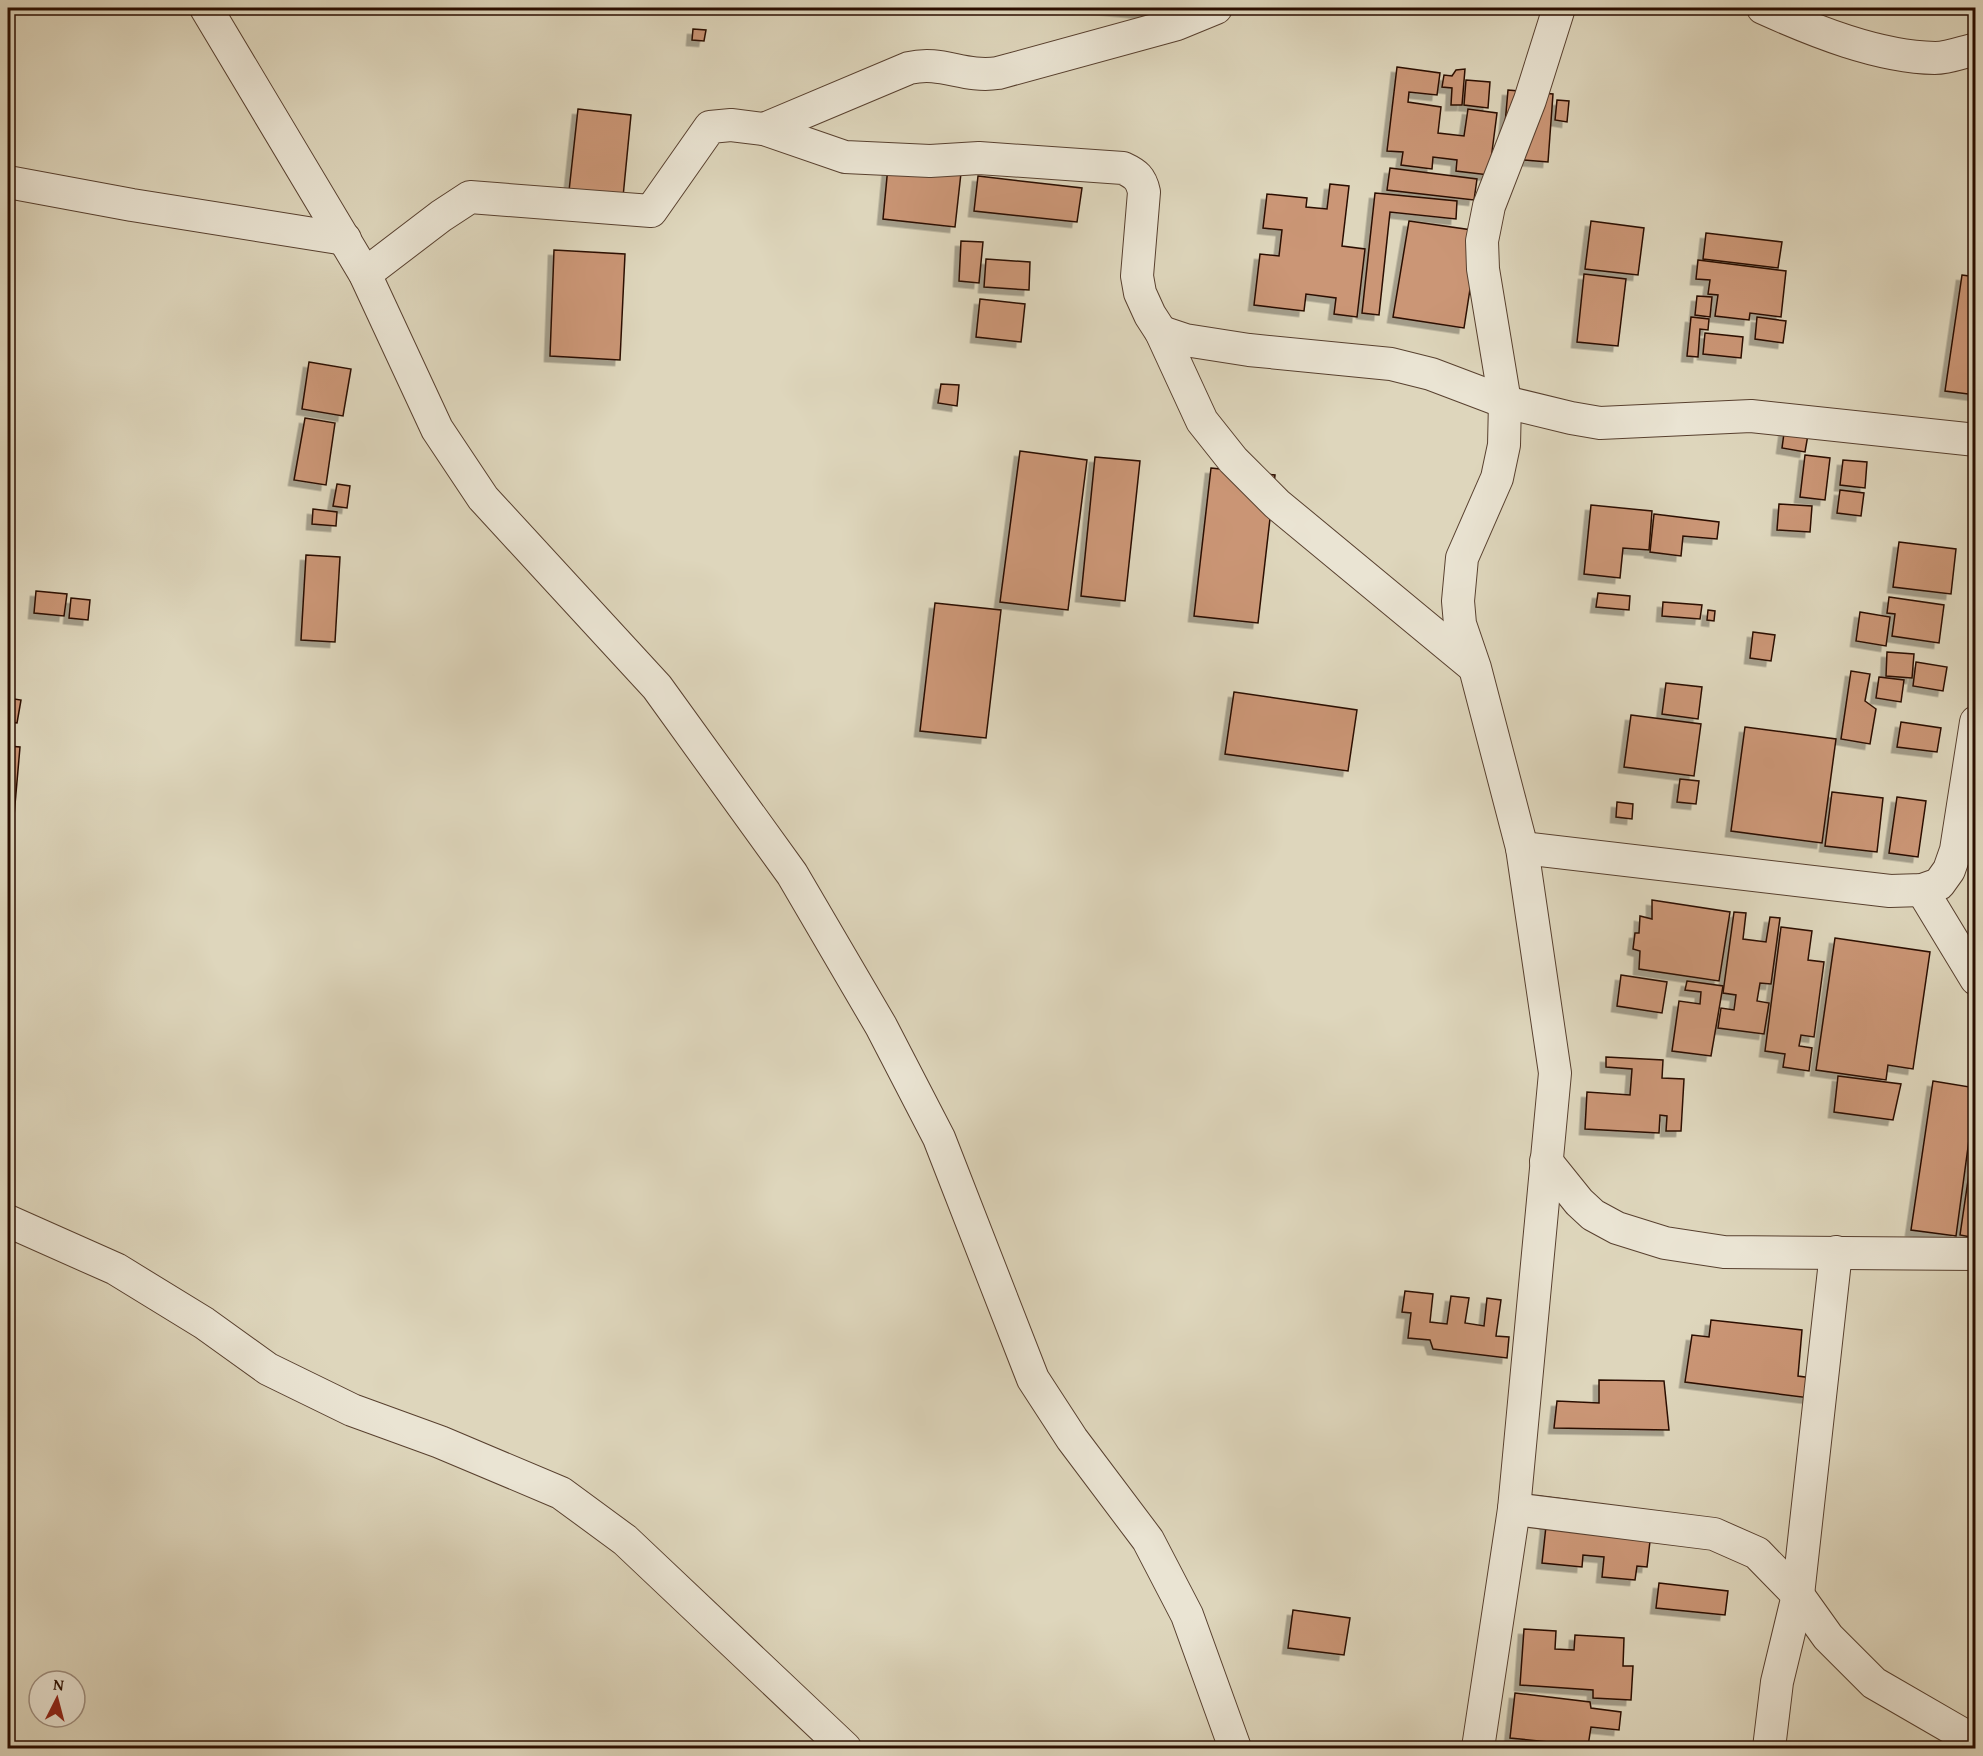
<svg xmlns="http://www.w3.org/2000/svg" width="1983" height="1756" font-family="'Gentium Book Plus',serif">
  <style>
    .building { fill: #cb9676; stroke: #2b0e00; stroke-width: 1.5; filter: url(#shadow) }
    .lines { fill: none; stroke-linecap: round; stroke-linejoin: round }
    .street-casing { stroke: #58402f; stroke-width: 34 }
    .street { stroke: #eae4d3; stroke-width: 32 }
  </style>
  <defs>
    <filter id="shadow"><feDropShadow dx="-5.5" dy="5.5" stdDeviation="0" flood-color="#0004"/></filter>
  </defs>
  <rect width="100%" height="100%" fill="#ded6bc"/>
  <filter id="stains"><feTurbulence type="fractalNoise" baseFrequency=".00333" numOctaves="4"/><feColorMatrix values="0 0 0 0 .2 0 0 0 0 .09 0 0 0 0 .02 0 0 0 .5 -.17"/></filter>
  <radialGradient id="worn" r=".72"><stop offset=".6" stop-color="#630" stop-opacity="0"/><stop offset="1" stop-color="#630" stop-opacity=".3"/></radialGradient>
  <!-- building -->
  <g class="building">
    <path d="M1092,8H1155L1154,14Z"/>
    <path d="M693,29L706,30L704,41L692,40Z"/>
    <path d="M1397,67L1440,73L1437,95L1409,92L1408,102L1441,107L1438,133L1464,136L1468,109L1497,113L1489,175L1456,171L1457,160L1433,157L1432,169L1401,165L1403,152L1387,151Z"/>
    <path d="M1465,69L1462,105H1451L1452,88L1442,87L1444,75L1452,76L1456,70Z"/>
    <path d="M1466,80L1490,82L1488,108L1464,105Z"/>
    <path d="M1508,90L1553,94L1548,162L1502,158Z"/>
    <path d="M1557,100L1569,101L1567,122L1555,120Z"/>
    <path d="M578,109L631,115L623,197L569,191Z"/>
    <path d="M889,156L962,164L955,227L883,219Z"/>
    <path d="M1390,168L1477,179L1474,200L1387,190Z"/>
    <path d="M978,176L1082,188L1077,222L974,211Z"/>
    <path d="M1330,184L1349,186L1342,246L1365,249L1357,317L1334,314L1336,298L1306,294L1304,311L1254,305L1260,254L1279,256L1282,230L1263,228L1267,194L1307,198L1306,207L1327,209Z"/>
    <path d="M1375,193L1457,201L1456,219L1390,212L1379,315L1362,313Z"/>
    <path d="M1409,221L1479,231L1464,328L1393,317Z"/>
    <path d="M1591,221L1644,228L1638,275L1585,269Z"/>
    <path d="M1706,233L1782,242L1778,268L1703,259Z"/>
    <path d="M961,241L983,242L979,283L959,281Z"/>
    <path d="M554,250L625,254L620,360L550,356Z"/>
    <path d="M986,259L1030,262L1029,290L984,287Z"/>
    <path d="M1698,260L1786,271L1781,317L1750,313L1749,320L1715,316L1718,295L1708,294L1710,280L1696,279Z"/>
    <path d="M1584,274L1626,279L1618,346L1577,342Z"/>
    <path d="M1962,275L1976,277V395L1945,391Z"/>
    <path d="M1697,296L1712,297L1710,317L1695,315Z"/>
    <path d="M980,299L1025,304L1021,342L976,337Z"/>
    <path d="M1691,317L1709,319L1708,330L1700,329L1698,357L1687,356Z"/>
    <path d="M1757,317L1786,321L1783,343L1755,339Z"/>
    <path d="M1705,333L1743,337L1741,358L1703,354Z"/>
    <path d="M309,362L351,369L343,416L302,409Z"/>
    <path d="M941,384L959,385L957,406L938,403Z"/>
    <path d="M305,418L335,423L326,485L294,480Z"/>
    <path d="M1785,426L1809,429L1805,452L1782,448Z"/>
    <path d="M1020,451L1087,460L1068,610L1000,602Z"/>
    <path d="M1805,455L1830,458L1825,500L1800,497Z"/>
    <path d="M1095,457L1140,461L1125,601L1081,596Z"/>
    <path d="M1843,460L1867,462L1865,488L1840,485Z"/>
    <path d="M1211,468L1275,475L1258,623L1194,616Z"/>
    <path d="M337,484L350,486L347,508L333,506Z"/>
    <path d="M1840,490L1864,493L1861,516L1837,513Z"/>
    <path d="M1779,504L1812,506L1810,532L1777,530Z"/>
    <path d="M1591,505L1652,511L1649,550L1623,548L1620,578L1584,574Z"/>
    <path d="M313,509L337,512L336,526L312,524Z"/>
    <path d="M1654,514L1719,522L1717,539L1683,536L1681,556L1650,552Z"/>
    <path d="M1899,542L1956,549L1951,594L1893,587Z"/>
    <path d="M306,555L340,557L335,642L301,640Z"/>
    <path d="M36,591L67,594L64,616L34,613Z"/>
    <path d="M1598,593L1630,596L1629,610L1596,607Z"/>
    <path d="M1889,597L1944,605L1939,643L1892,636L1895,614L1887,613Z"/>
    <path d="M71,598L90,600L88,620L69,618Z"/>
    <path d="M1663,602L1702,605L1700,619L1662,616Z"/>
    <path d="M935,603L1001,610L986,738L920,731Z"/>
    <path d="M1708,610L1715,611L1714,621L1707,620Z"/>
    <path d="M1860,612L1890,617L1886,646L1856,641Z"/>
    <path d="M1753,632L1775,635L1771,661L1750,658Z"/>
    <path d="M1887,652L1914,654L1912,678L1886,676Z"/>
    <path d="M1916,662L1947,667L1943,691L1913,686Z"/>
    <path d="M1851,671L1870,674L1865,701L1876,709L1870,744L1841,739Z"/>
    <path d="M1879,677L1904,680L1901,702L1876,698Z"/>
    <path d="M1666,683L1702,687L1698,719L1662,714Z"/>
    <path d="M1234,692L1357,710L1348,771L1225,754Z"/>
    <path d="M8,698L21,700L17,723L8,722Z"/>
    <path d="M1631,715L1701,724L1694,776L1624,767Z"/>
    <path d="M1901,722L1941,728L1937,752L1897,747Z"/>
    <path d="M1745,727L1836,739L1822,843L1731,831Z"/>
    <path d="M8,746L20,747L12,839H8Z"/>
    <path d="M1680,779L1699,781L1696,804L1677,802Z"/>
    <path d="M1832,792L1883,798L1877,852L1825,846Z"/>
    <path d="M1897,797L1926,801L1918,857L1889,853Z"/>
    <path d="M1617,802L1633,804L1632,819L1616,817Z"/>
    <path d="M1652,900L1730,912L1719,981L1639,969L1640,951L1633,949L1635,933H1639L1640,916L1652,919Z"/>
    <path d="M1734,912L1746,913L1743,939L1766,942L1770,917L1780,918L1771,984L1760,983L1757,1001L1769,1003L1764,1034L1718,1028L1721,1008L1734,1010L1736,995L1723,993Z"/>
    <path d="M1781,927L1812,931L1808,960L1824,962L1814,1037L1801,1035L1799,1046L1812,1048L1809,1071L1783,1067L1785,1054L1765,1051Z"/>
    <path d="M1835,938L1930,952L1913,1069L1888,1065L1886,1080L1816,1070Z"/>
    <path d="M1621,975L1667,982L1662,1013L1617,1006Z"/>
    <path d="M1687,981L1723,986L1711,1056L1672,1051L1679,1001L1700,1004L1701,992L1685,990Z"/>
    <path d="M1606,1057L1663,1060L1662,1078L1684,1079L1681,1131H1666L1667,1116L1660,1115L1659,1133L1585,1129L1587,1092L1630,1095L1632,1069L1606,1067Z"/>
    <path d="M1838,1076L1901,1084L1893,1120L1834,1112Z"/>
    <path d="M1933,1081L1976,1088L1956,1236L1911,1230Z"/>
    <path d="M1976,1126V1238L1960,1235Z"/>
    <path d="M1405,1291L1433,1294L1430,1322L1447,1324L1451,1296L1469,1298L1465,1323L1484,1326L1487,1298L1501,1300L1496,1336L1509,1337L1507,1358L1433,1349L1430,1340L1408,1338L1411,1313L1402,1312Z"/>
    <path d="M1711,1320L1802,1330L1798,1376L1812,1378L1810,1398L1685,1382L1692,1335L1709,1337Z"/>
    <path d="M1599,1380L1664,1381L1669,1430L1554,1428L1557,1401L1599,1403Z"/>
    <path d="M1538,1496L1579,1501L1577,1525L1650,1541L1647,1567L1637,1566L1635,1580L1602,1577L1604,1557L1583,1555L1582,1567L1542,1563L1546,1526Z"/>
    <path d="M1659,1583L1728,1591L1725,1615L1656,1608Z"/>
    <path d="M1293,1610L1350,1618L1344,1655L1288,1648Z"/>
    <path d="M1524,1629L1556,1631L1555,1649L1574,1650L1575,1635L1624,1638L1623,1666H1633L1631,1700L1593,1698V1690L1520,1685Z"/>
    <path d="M1515,1693L1590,1702L1591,1708L1621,1712L1619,1730L1591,1727L1588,1746L1510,1738Z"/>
    <path d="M1605,1742L1623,1743L1622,1748H1604Z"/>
  </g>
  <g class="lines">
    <defs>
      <g id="street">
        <path d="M206,8L365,274L437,429L483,498L657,687L792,874L881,1026L939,1138L1033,1379L1072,1439L1148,1540L1187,1615L1235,1748"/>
        <path d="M1763,8C1814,31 1878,57 1935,58C1948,58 1963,52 1976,49"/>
        <path d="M764,129L909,68C942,60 963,78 998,73L1177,24L1216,8"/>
        <path d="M8,182L132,205L345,239"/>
        <path d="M365,274L441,216L470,197L651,211L710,127L731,125L764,129L845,157L930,161L979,158L1123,168C1136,174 1141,178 1144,192L1137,276L1140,293L1150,315L1161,332L1202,421L1233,460L1277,504L1474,667"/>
        <path d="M1161,332L1185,340L1249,350L1391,364L1431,374L1505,402L1571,418L1600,423L1751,416L1976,440"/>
        <path d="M1522,848L1890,891L1922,890L1939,884L1949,870L1956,850L1976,722"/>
        <path d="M1922,890L1976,979"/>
        <path d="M1546,1161L1579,1202L1593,1215L1617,1228L1665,1243L1724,1252L1976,1254"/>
        <path d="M8,1221L116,1269L204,1323L268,1369L352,1410L440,1442L561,1493L625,1540L845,1748"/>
        <path d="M1514,1509L1714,1534L1757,1553L1798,1595L1828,1637L1874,1683L1976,1742"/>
        <path d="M1478,1748L1514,1509L1555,1073L1522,848L1475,668L1460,624L1458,601L1462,558L1497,478L1504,445L1505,402L1483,269L1482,241L1489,206L1530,100L1559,8"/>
        <path d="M1769,1748L1777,1682L1798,1595L1836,1252"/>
      </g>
    </defs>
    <!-- street casing -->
    <use href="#street" class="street-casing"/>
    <!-- street -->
    <use href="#street" class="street"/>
  </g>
  <!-- margin -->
  <rect width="1983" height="1756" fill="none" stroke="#ded6bc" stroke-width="30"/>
  <rect x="9" y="9" width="1965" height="1738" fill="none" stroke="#2b0e00" stroke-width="3"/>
  <rect x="15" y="15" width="1953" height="1726" fill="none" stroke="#2b0e00" stroke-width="1.5"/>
  <!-- north arrow -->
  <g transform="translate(57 1699) rotate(6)"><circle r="28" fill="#eae4d3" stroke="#9e8e7f" stroke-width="1.5"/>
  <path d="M0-4.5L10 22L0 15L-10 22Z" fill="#8f2418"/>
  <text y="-9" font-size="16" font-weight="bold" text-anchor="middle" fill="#2b0e00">N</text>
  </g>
  <rect width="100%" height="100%" filter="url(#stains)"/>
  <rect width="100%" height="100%" fill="url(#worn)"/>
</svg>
